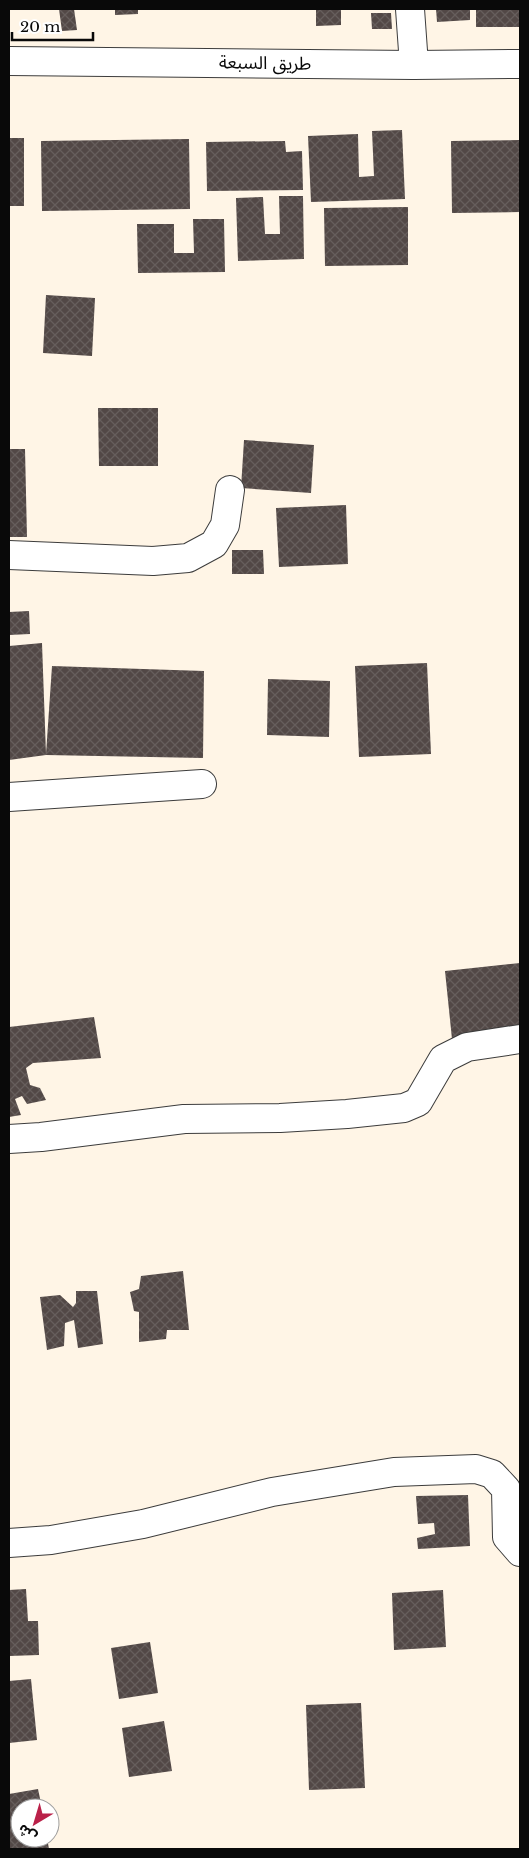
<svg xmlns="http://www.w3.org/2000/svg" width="529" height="1858" font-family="'Libre Baskerville','Noto Sans Arabic',serif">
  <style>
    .building { fill: url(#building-cross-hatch) }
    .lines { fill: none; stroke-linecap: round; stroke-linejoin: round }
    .minor-casing { stroke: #3c3c3c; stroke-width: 30 }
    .minor { stroke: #fff; stroke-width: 28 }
    .labels { text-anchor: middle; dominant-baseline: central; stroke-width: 5; stroke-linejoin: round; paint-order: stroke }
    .street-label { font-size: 18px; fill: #090909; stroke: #fff }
  </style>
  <defs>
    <pattern id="building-cross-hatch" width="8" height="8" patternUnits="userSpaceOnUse" patternTransform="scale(1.25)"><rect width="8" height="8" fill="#524846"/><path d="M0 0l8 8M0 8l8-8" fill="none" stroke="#665e5c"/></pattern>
  </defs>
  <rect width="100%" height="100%" fill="#fff5e6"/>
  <!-- building -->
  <path class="building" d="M 59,9 L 74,9 L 77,30 L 62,31 Z
    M 115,9 L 138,9 L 138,14 L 115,15 Z
    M 316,9 L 341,9 L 341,25 L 316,26 Z
    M 436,9 L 470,9 L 470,20 L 437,22 Z
    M 476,9 L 520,9 L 520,27 L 476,27 Z
    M 371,13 L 391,13 L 392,29 L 372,29 Z
    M 402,130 L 405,199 L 311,202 L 308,136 L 358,134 L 359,177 L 374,176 L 372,131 Z
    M 9,138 L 24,138 L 24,206 L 9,206 Z
    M 189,139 L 190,209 L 42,211 L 41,141 Z
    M 520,140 L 520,212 L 452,213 L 451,141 Z
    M 285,141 L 286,152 L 302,151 L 303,190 L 207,191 L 206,142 Z
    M 279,196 L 303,196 L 304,259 L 238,261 L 236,198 L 263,197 L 265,234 L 280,234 Z
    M 408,207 L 408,265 L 325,266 L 324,208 Z
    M 193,219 L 224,219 L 225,272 L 138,273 L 137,224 L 174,224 L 174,253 L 194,253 Z
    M 46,295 L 95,298 L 92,356 L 43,353 Z
    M 98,408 L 158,408 L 158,466 L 99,466 Z
    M 244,440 L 314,445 L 311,493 L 241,488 Z
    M 9,449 L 25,449 L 27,537 L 9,537 Z
    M 346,505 L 348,564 L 279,567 L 276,508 Z
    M 232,550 L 263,550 L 264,574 L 232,574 Z
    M 29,611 L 30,634 L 9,635 L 9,612 Z
    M 42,643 L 46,754 L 52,666 L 204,671 L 203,758 L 46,755 L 9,760 L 9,646 Z
    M 427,663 L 431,754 L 359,757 L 355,666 Z
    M 268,679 L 330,681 L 329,737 L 267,735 Z
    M 520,963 L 520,1032 L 452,1039 L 445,971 Z
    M 94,1017 L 101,1058 L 33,1063 L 26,1068 L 30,1085 L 40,1088 L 46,1100 L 27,1104 L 22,1096 L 15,1099 L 21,1115 L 9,1117 L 9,1027 Z
    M 183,1271 L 189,1330 L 167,1330 L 166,1339 L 139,1342 L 139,1312 L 134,1311 L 130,1292 L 139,1289 L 141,1276 Z
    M 76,1291 L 97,1291 L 103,1344 L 78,1348 L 74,1320 L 65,1323 L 64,1346 L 47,1350 L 40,1297 L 60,1295 L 73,1307 L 76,1303 Z
    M 468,1495 L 470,1546 L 418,1549 L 417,1538 L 435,1534 L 434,1523 L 418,1524 L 416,1496 Z
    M 26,1589 L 28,1621 L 38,1621 L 39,1655 L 9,1656 L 9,1590 Z
    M 443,1590 L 446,1647 L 394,1650 L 392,1593 Z
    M 150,1642 L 158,1693 L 119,1699 L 111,1648 Z
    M 31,1679 L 37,1740 L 9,1743 L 9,1681 Z
    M 361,1703 L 365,1788 L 309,1790 L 306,1705 Z
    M 164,1721 L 172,1771 L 129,1777 L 122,1728 Z
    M 38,1789 L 42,1808 L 20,1808 L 20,1838 L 47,1838 L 49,1849 L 9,1849 L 9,1794 Z"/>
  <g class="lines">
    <defs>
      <path id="minor" d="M 410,9 L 414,65
        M 9,61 L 414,65 L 520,64
        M 9,555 L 153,561 L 188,558 L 214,544 L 225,525 L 230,490
        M 9,797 L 202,784
        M 9,1139 L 41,1137 L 184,1119 L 280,1118 L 347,1114 L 404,1108 L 418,1102 L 443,1059 L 467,1047 L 520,1039
        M 9,1543 L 51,1540 L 143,1524 L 272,1492 L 394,1472 L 476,1469 L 492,1474 L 506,1489 L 507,1537 L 520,1552"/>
    </defs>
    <!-- minor casing -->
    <use href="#minor" class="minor-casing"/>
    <!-- minor -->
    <use href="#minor" class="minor"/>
  </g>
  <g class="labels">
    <!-- street labels -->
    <g class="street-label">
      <text transform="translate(265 63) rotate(1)">طريق السبعة</text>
    </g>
  </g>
  <!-- border -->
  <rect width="529" height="1858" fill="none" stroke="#090909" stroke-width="20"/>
  <!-- north arrow -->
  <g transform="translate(35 1823) rotate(218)"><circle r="24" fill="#ffffff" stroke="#9d9d9d"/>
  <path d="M0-4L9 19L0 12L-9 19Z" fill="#ba2149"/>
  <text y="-8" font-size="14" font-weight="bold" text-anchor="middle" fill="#090909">ش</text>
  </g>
  <!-- scale -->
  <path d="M12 32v8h81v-8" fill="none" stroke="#090909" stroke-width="2.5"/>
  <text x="20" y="32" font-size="15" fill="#090909" stroke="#ffffff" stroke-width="4" paint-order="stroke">20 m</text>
</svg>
